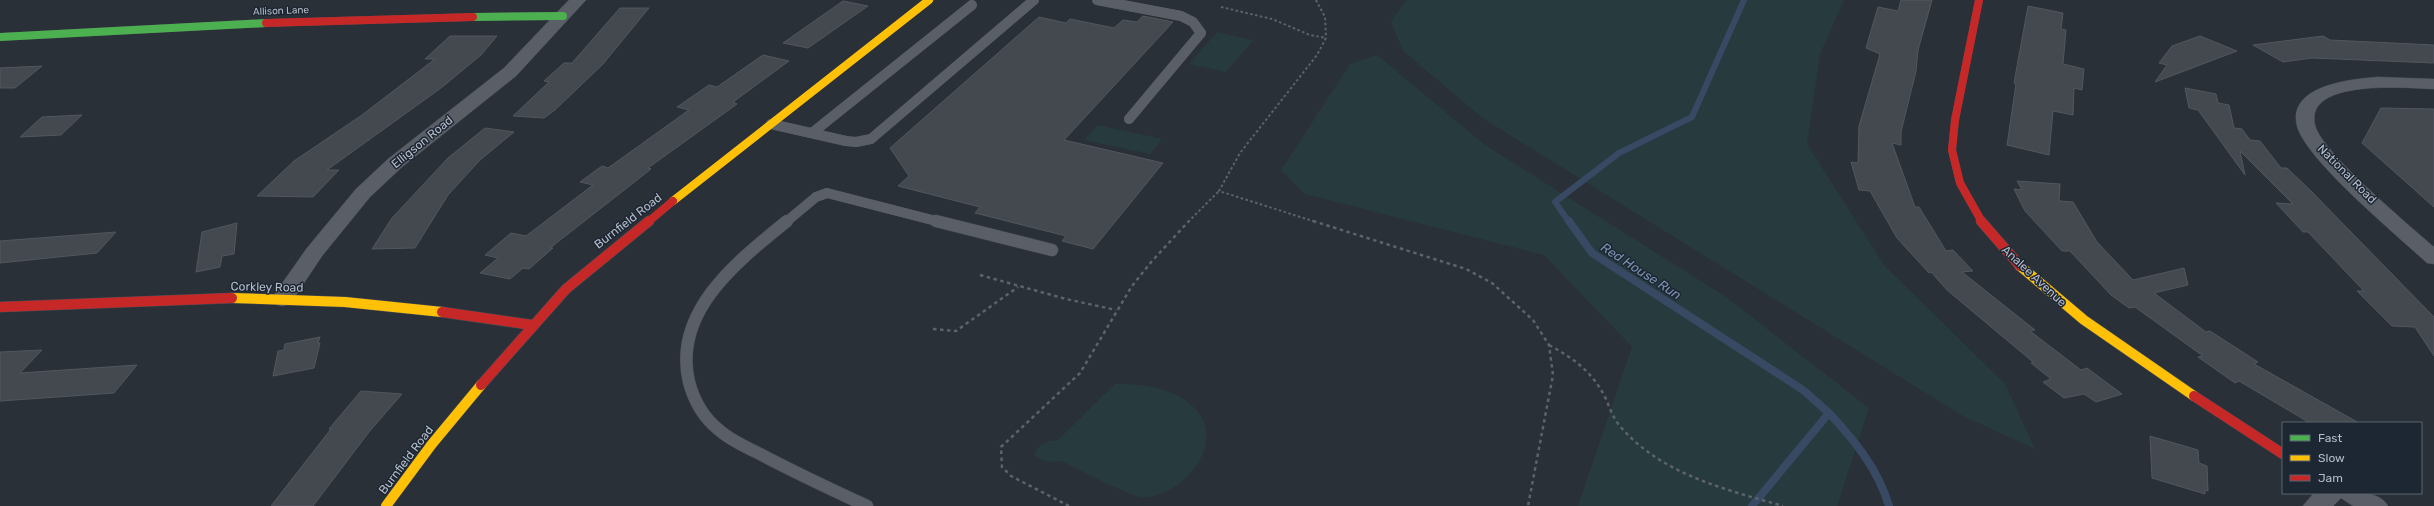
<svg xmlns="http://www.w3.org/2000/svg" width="2434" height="506" font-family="Rubik,sans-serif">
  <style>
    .green { fill: #273a3e }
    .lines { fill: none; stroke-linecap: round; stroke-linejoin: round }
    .stream-far1 { stroke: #384963; stroke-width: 6 }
    .stream { stroke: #384963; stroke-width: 8 }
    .building { fill: #444950; stroke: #52575f }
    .lane-far1-casing { stroke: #484c53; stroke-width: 10 }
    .lane-casing { stroke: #484c53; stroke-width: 13 }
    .street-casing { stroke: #484c53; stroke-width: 1 }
    .fast-casing { stroke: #484c53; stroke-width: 8 }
    .slow-far1-casing { stroke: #484c53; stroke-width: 8 }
    .slow-casing { stroke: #484c53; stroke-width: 11 }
    .jam-far1-casing { stroke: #484c53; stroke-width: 8 }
    .jam-casing { stroke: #484c53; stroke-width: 11 }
    .path-far1 { stroke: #5d636a; stroke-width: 2; stroke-dasharray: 2.5 2.5; stroke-linecap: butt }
    .path { stroke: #5d636a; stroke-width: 2.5; stroke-dasharray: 3.5 3.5; stroke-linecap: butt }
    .lane-far1 { stroke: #5a5e66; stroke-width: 10 }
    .lane { stroke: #5a5e66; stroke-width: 12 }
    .street { fill: #5a5e66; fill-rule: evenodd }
    .fast { stroke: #4caf50; stroke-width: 8 }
    .slow-far1 { stroke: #ffc107; stroke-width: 8 }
    .slow { stroke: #ffc107; stroke-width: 10 }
    .jam-far1 { stroke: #c62828; stroke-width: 8 }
    .jam { stroke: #c62828; stroke-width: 10 }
    .labels { text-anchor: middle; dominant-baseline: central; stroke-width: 3; stroke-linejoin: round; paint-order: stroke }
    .far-street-label { font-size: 10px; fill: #b4bcc9; stroke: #1d2633 }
    .street-label { font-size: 12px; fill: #b4bcc9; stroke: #1d2633 }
    .water-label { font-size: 13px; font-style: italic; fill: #7c92b1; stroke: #1d2633 }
  </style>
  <rect width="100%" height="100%" fill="#2a3038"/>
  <!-- green -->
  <path class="green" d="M 1406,0 L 1844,0 L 1820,54 L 1807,144 L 1884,265 L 2005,384 L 2035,449 L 1963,416 L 1484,119 L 1403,51 L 1391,22 Z
    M 1217,32 L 1253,40 L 1226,72 L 1189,64 Z
    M 1377,55 L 1485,145 L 1726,297 L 1869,408 L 1837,506 L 1578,506 L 1632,347 L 1544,255 L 1305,194 L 1281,170 L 1350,64 Z
    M 1098,125 L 1162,139 L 1150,154 L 1084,140 Z
    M 1115,384 C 1140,384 1164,386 1185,400 C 1224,426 1204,470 1171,489 C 1162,493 1153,498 1142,497 C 1128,496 1077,468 1061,461 C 1050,462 1044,463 1035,455 C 1038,443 1048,441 1058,440 Z"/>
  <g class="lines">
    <!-- stream-far1 -->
    <path class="stream-far1" d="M 1569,222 L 1555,202 L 1619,153 L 1692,117 L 1744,0"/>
    <!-- stream -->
    <path class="stream" d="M 1569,221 L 1592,253 L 1803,390 L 1829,413 L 1752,506
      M 1829,413 C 1855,441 1878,469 1889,506"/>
  </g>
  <!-- building -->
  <path class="building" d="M 1901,0 L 1932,0 L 1918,50 L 1916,71 L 1901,132 L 1901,145 L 1892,143 L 1915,207 L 1919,207 L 1946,251 L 1953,250 L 1973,271 L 1962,272 L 2035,330 L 2030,331 L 2081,370 L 2087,368 L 2122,394 L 2096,402 L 2084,394 L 2064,398 L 2043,382 L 2051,379 L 2031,363 L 2033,362 L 1947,290 L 1931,272 L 1929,273 L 1897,238 L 1870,191 L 1859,190 L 1851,162 L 1858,163 L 1859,126 L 1880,54 L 1866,48 L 1878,7 L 1898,11 Z
    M 843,1 L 868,6 L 808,48 L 783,43 Z
    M 2028,6 L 2063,13 L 2061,29 L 2066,30 L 2063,64 L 2084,69 L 2082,90 L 2074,88 L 2073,115 L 2053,111 L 2049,155 L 2007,145 L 2016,84 L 2014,83 Z
    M 620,8 L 649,8 L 603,64 L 555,110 L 544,118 L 513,116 L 549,82 L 544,81 L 564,63 L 572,63 Z
    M 1143,16 L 1173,22 L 1064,140 L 1163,163 L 1093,249 L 1062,241 L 1066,236 L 975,213 L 980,207 L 898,186 L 909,176 L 890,148 L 1039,17 L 1066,23 L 1070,19 L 1114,28 L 1123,20 L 1137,22 Z
    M 450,36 L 497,36 L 481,55 L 441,88 L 327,170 L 339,170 L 313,197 L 257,196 L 294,161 L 362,115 L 435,59 L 425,59 Z
    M 2200,36 L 2237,51 L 2155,82 L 2167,65 L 2159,63 L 2172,46 Z
    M 2323,36 L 2330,40 L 2434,45 L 2434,63 L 2312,58 L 2283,62 L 2253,45 Z
    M 763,55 L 789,61 L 733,102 L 737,104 L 648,168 L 651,169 L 550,248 L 553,248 L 529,269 L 523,268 L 510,279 L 480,273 L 498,258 L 485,255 L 511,233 L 526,236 L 593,185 L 580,182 L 602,166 L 608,168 L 689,110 L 677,107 L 709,85 L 717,87 Z
    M 42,66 L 15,88 L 0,88 L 0,68 Z
    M 2185,88 L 2216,94 L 2218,103 L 2229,105 L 2234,128 L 2242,129 L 2250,140 L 2260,141 L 2281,168 L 2287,168 L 2310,190 L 2434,317 L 2434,356 L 2415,327 L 2392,326 L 2357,291 L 2364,291 L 2308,232 L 2303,232 L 2276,203 L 2293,204 L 2240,151 L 2245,175 L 2198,110 L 2189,108 Z
    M 2381,108 L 2434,109 L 2434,207 L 2362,143 Z
    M 82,115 L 61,135 L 20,137 L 42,117 Z
    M 485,128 L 514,132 L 480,160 L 448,195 L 415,248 L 372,249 L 392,218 L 448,158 Z
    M 2017,181 L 2060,184 L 2059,201 L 2073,202 L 2097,242 L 2133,280 L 2184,268 L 2188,285 L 2154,293 L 2206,332 L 2210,331 L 2258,362 L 2254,364 L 2359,423 L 2310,423 L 2239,381 L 2235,383 L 2198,357 L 2203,356 L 2135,307 L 2129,308 L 2111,295 L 2070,251 L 2062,251 L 2025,211 L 2014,189 L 2022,190 Z
    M 237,223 L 234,254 L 222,256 L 220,267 L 196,272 L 202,232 Z
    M 116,232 L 97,253 L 0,263 L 0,241 Z
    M 320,337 L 318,343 L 320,343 L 314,368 L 273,376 L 278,351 L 284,350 L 285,344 Z
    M 42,350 L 20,373 L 137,365 L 114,393 L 0,401 L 0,352 Z
    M 361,391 L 402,394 L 369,432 L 313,506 L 271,506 L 331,429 L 329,429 Z
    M 2150,436 L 2198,450 L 2199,463 L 2207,466 L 2208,491 L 2205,490 L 2205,494 L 2152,478 Z"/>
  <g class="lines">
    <defs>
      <path id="lane-far1" d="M 1097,0 L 1181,16 L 1193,22 L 1201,33 L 1129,119
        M 771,124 L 846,141 L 856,142 L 871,139 L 1034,0
        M 812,133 L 972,5
        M 786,222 L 816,197 L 827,193 L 940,222"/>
      <path id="lane" d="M 787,221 C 739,260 672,311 689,382 C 694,401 704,418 719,430 C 730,440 744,446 758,453 C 794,472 830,489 867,506
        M 936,221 L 1052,250"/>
      <path id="street" d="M 569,0 L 586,0 L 516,76 L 402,167 L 370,197 L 322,256 L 290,304 L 282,306 L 274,304 L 271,299 L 307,248 L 356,189 L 388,159 L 504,68 Z
        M 2378,77 L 2434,79 L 2434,89 C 2408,88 2304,78 2315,125 C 2321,152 2410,226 2434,247 L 2434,264 L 2427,263 C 2398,236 2306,160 2297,126 C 2287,85 2352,79 2378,77 Z
        M 2314,493 C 2335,493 2377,486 2388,506 L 2353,506 L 2341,498 L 2333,506 L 2303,506 Z"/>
      <path id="fast" d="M 473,17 L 563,16
        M 0,37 L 266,23"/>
      <path id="slow-far1" d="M 673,201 L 929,0"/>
      <path id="slow" d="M 2020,266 L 2084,320 L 2194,396
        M 232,298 L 345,302 L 442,312
        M 386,506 L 432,444 L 481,385"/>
      <path id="jam-far1" d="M 1979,0 L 1955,120 L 1952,150 L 1960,183 L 1982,222
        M 266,23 L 473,17
        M 648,222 L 673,201"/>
      <path id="jam" d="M 1981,221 L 2020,266
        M 0,307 L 232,298
        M 442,312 L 532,325
        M 481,385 L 566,289 L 649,221
        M 2194,396 L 2283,454"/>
    </defs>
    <!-- lane-far1 casing -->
    <use href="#lane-far1" class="lane-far1-casing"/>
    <!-- lane casing -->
    <use href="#lane" class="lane-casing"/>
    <!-- street casing -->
    <use href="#street" class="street-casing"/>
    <!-- fast casing -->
    <use href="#fast" class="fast-casing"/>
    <!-- slow-far1 casing -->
    <use href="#slow-far1" class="slow-far1-casing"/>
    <!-- slow casing -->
    <use href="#slow" class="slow-casing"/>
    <!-- jam-far1 casing -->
    <use href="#jam-far1" class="jam-far1-casing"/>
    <!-- jam casing -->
    <use href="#jam" class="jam-casing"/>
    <!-- path-far1 -->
    <path class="path-far1" d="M 1316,0 L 1325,17 L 1326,38
      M 1221,7 L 1272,19 L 1310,35 L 1326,38 L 1317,55 L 1240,153 L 1219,191 L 1316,222
      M 1188,222 L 1219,191"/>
    <!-- path -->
    <path class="path" d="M 1313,221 L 1466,269 L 1492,283 L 1533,320 L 1549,345 L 1553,375 L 1528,506
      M 980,275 L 1066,299 L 1116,310
      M 933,329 L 956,331 L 1018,287
      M 1549,345 C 1573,358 1591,371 1604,395 C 1609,405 1612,416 1619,425 C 1660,474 1724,489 1783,506
      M 1069,506 L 1011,476 L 1002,467 L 1001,447 L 1080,373 L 1132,286 L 1152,261 L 1189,221"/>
    <!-- lane-far1 -->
    <use href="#lane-far1" class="lane-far1"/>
    <!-- lane -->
    <use href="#lane" class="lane"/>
    <!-- street -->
    <use href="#street" class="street"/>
    <!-- fast -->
    <use href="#fast" class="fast"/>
    <!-- slow-far1 -->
    <use href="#slow-far1" class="slow-far1"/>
    <!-- slow -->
    <use href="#slow" class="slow"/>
    <!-- jam-far1 -->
    <use href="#jam-far1" class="jam-far1"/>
    <!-- jam -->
    <use href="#jam" class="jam"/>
  </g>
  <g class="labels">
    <!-- far-street labels -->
    <g class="far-street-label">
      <text transform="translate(281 11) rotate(-2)">Allison Lane</text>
    </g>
    <!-- street labels -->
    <g class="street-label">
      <text transform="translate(422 142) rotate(-39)">Elligson Road</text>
      <text transform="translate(2347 174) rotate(45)">National Road</text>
      <text transform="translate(628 221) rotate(-38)">Burnfield Road</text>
      <text transform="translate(2034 276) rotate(43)">Analee Avenue</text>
      <text transform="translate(267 287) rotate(1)">Corkley Road</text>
      <text transform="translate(406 460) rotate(-53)">Burnfield Road</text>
    </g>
    <!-- water labels -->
    <g class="water-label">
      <text transform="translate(1641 271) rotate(33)">Red House Run</text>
    </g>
  </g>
  <!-- legend -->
  <rect x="2282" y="422" width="140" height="72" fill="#1d2633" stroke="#59626f"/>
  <rect x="2290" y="435" width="20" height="6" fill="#4caf50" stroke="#59626f"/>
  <text x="2318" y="442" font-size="12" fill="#b4bcc9">Fast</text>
  <rect x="2290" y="455" width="20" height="6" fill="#ffc107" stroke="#59626f"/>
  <text x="2318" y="462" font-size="12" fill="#b4bcc9">Slow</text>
  <rect x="2290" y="475" width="20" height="6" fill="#c62828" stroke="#59626f"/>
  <text x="2318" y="482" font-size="12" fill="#b4bcc9">Jam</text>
</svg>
